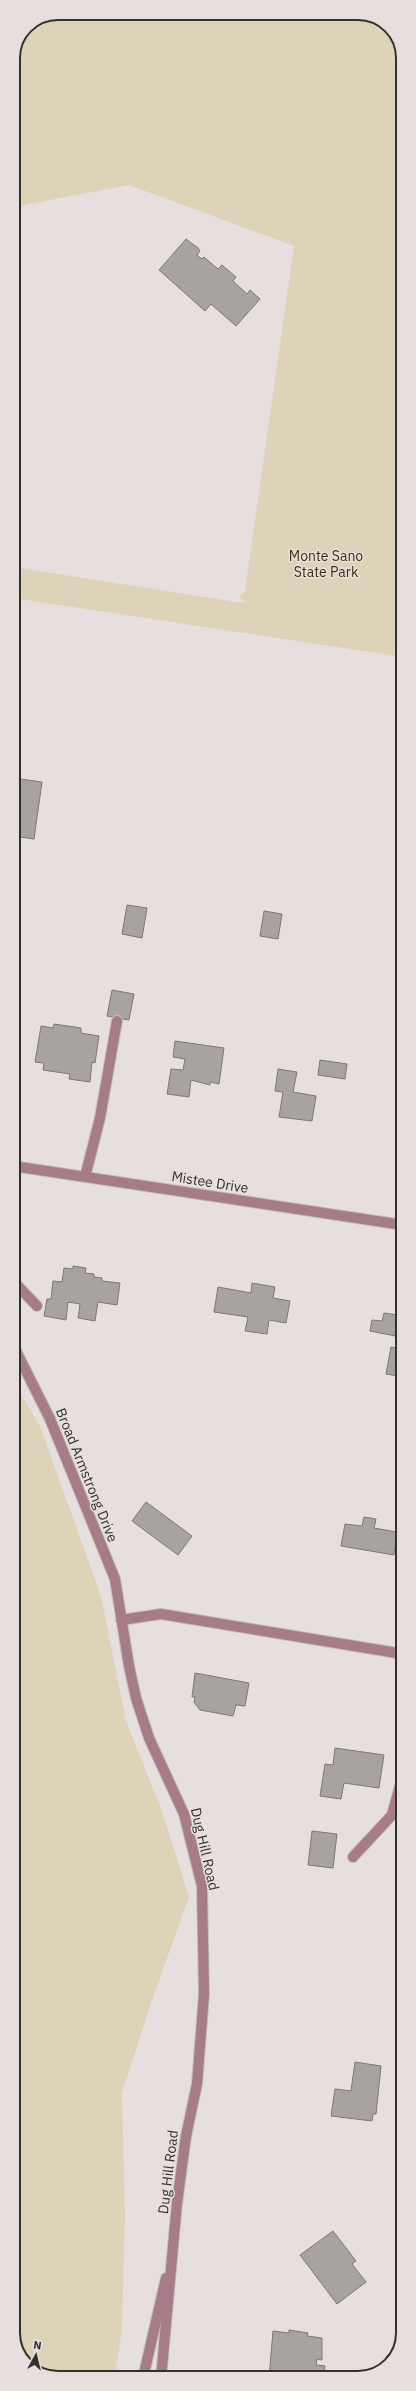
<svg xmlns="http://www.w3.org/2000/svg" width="416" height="2391" font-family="'IBM Plex Sans',sans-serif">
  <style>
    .green { fill: #ddd3b9 }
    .building { fill: #a8a39f; stroke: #7d7874 }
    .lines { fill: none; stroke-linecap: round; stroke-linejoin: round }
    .minor-casing { stroke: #c3bcbb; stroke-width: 12 }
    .minor { stroke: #a67c88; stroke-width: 10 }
    .labels { text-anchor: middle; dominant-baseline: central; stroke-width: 3; stroke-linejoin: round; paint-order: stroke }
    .park-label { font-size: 14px; fill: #3c300c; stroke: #e7dfde }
    .street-label { font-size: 14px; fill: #333030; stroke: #e7dfde }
    .rim { fill: none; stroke: #333030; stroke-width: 2 }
  </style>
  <rect width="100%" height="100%" fill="#e7dfde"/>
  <!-- green -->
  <path class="green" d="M 58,13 L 364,13 L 390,26 L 403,52 L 403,657 L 13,598 L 13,567 L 243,603 L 244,600 L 239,598 L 245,591 L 294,246 L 129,185 L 13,207 L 13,57 L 26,26 Z
    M 13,1381 L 40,1426 L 101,1596 L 126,1721 L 162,1811 L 189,1897 L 150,2006 L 122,2093 L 125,2216 L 122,2328 L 115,2378 L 52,2378 L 26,2365 L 13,2339 Z"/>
  <!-- building -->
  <path class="building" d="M 186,239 L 198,248 L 200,251 L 197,255 L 202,259 L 204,257 L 218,269 L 222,265 L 236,277 L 233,281 L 247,294 L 250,290 L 260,299 L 236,326 L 211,304 L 205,311 L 159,270 Z
    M 13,778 L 42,782 L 34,839 L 13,836 Z
    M 127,905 L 147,908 L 142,938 L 122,934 Z
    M 264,911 L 282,914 L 278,939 L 260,936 Z
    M 112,990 L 134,994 L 129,1020 L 107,1016 Z
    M 54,1024 L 81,1028 L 81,1033 L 99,1036 L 95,1063 L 92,1062 L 90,1082 L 69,1079 L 70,1074 L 43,1070 L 44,1063 L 35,1062 L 41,1026 L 53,1028 Z
    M 175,1041 L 224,1048 L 219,1084 L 210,1082 L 210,1085 L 191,1080 L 189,1097 L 167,1094 L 171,1069 L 183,1070 L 185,1059 L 173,1057 Z
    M 320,1060 L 347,1064 L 345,1079 L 318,1075 Z
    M 278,1069 L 297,1072 L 293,1092 L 316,1096 L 312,1121 L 279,1117 L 283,1092 L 275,1091 Z
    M 73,1266 L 86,1268 L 85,1273 L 94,1274 L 94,1277 L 102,1278 L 102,1281 L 120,1283 L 117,1305 L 98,1302 L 95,1321 L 78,1318 L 80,1304 L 68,1302 L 66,1320 L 44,1316 L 47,1299 L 51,1299 L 53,1281 L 62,1282 L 64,1268 L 73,1269 Z
    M 252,1283 L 275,1287 L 273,1298 L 290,1301 L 286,1323 L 269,1320 L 267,1334 L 245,1331 L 248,1317 L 214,1312 L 218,1287 L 251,1293 Z
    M 384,1313 L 398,1315 L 395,1336 L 370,1331 L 372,1320 L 382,1321 Z
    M 391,1347 L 403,1349 L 403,1377 L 386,1374 Z
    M 146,1502 L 192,1536 L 178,1555 L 132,1521 Z
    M 364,1517 L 376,1519 L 374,1528 L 397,1532 L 394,1555 L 341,1546 L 345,1524 L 362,1526 Z
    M 195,1673 L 249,1683 L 245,1706 L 236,1705 L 233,1716 L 200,1710 L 194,1702 L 195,1697 L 192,1697 Z
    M 335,1748 L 384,1755 L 379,1788 L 344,1783 L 341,1799 L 320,1796 L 325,1764 L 333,1765 Z
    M 312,1831 L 337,1834 L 333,1868 L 308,1865 Z
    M 355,2062 L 381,2066 L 376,2114 L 373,2114 L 372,2121 L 331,2116 L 335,2089 L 351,2091 Z
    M 333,2231 L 356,2261 L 352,2264 L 366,2282 L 337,2304 L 300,2255 Z
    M 289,2330 L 308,2333 L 307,2336 L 322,2338 L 322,2360 L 317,2359 L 316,2365 L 325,2366 L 324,2378 L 269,2378 L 273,2331 L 289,2333 Z"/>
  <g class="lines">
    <defs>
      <path id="minor" d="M 13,1166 L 403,1225
        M 85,1177 L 100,1118 L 117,1021
        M 13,1281 L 37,1306
        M 13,1345 L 50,1419 L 115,1579 L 129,1666 L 136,1698 L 149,1738 L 184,1814 L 202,1886 L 204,1994 L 197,2084 L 186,2136 L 177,2203 L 161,2378
        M 121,1620 L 161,1614 L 403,1654
        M 353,1857 L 392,1815 L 403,1775
        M 390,2364 L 391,2359
        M 143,2378 L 166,2278"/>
    </defs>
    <!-- minor casing -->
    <use href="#minor" class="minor-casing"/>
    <!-- minor -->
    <use href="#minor" class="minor"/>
  </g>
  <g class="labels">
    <!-- park labels -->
    <g class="park-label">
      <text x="326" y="556">Monte Sano<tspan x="326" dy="16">State Park</tspan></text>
    </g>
    <!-- street labels -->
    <g class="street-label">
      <text transform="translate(210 1182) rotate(9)">Mistee Drive</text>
      <text transform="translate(87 1475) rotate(68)">Broad Armstrong Drive</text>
      <text transform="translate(205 1849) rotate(77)">Dug Hill Road</text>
      <text transform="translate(168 2172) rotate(-83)">Dug Hill Road</text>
    </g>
  </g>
  <!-- crop -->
  <path d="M0 0H416V2391H0ZM58 20H358A38 38 0 0 1 396 58V2333A38 38 0 0 1 358 2371H58A38 38 0 0 1 20 2333V58A38 38 0 0 1 58 20Z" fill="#e7dfde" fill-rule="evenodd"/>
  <path class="rim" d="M58 20H358A38 38 0 0 1 396 58V2333A38 38 0 0 1 358 2371H58A38 38 0 0 1 20 2333V58A38 38 0 0 1 58 20Z"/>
  <!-- north arrow -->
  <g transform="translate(36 2355) rotate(8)" stroke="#e7dfde" stroke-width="3" paint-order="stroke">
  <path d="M0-3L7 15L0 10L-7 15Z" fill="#333030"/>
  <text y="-6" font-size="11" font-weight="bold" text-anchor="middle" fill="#333030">N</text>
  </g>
</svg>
